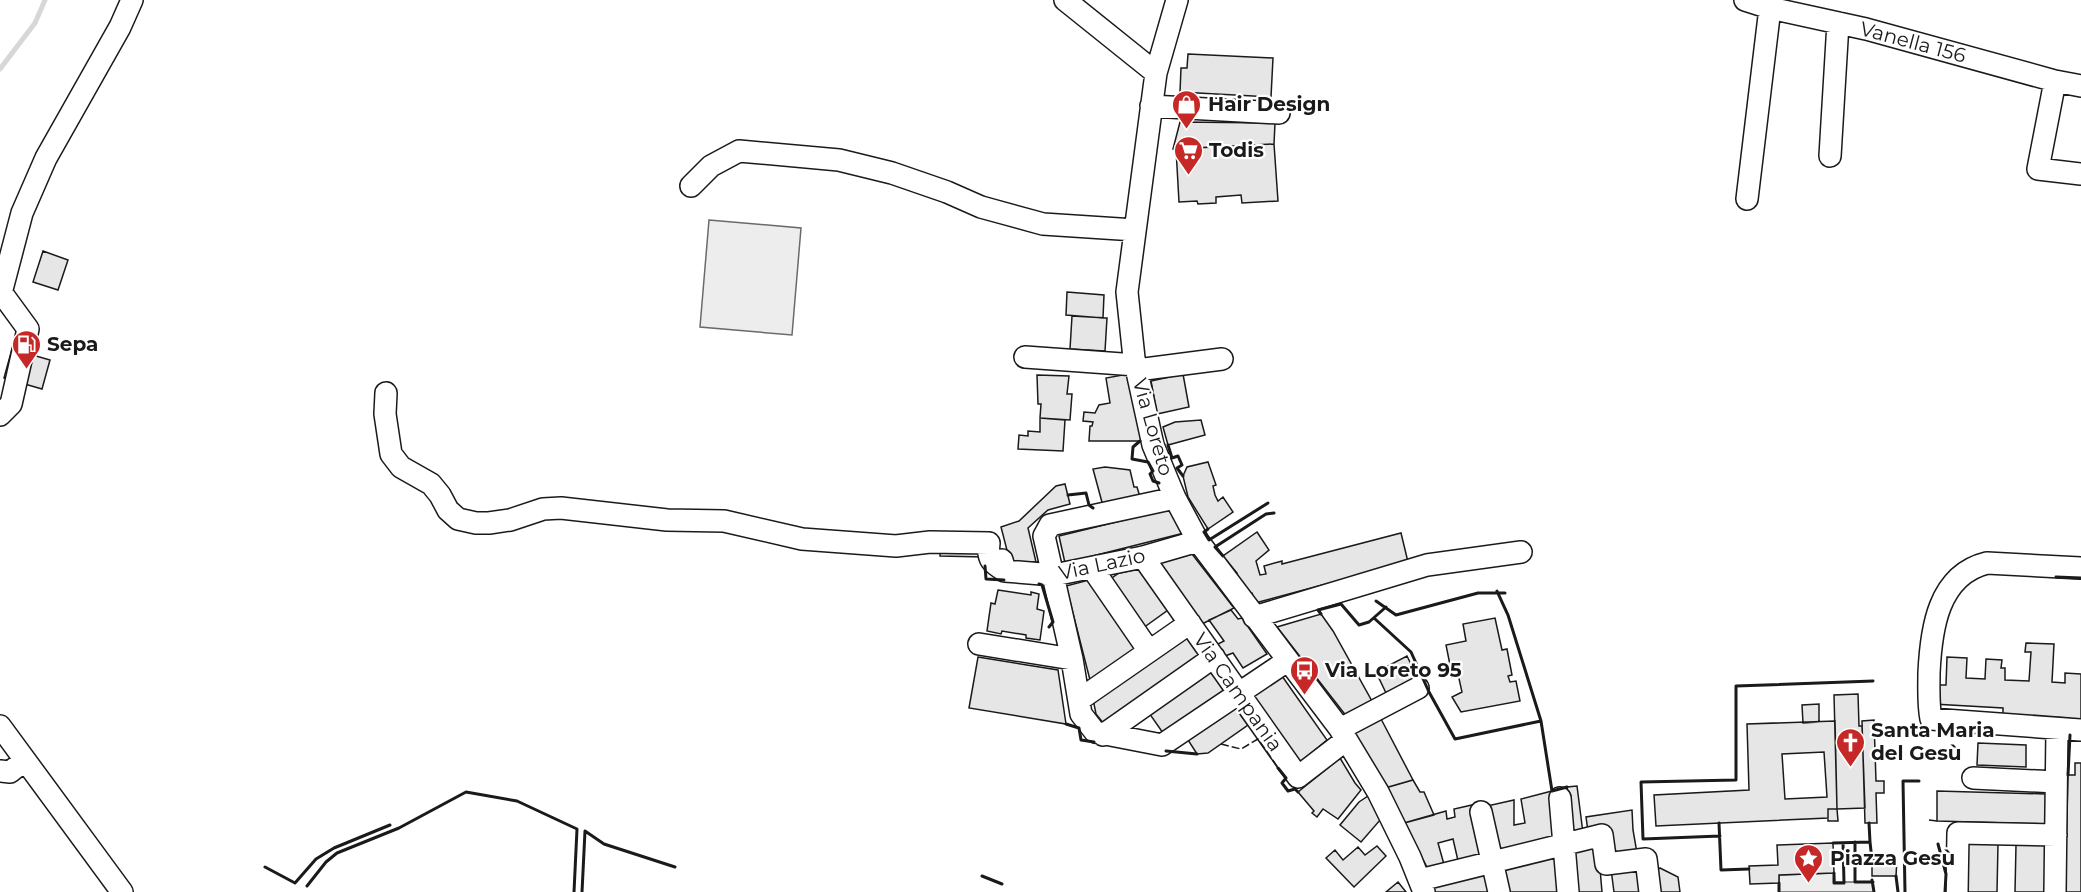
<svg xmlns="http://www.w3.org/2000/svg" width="2081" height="892" font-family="Montserrat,sans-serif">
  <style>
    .built { fill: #ededed; stroke: #6a6a6a; stroke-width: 1.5 }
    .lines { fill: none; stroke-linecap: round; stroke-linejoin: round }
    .stream { stroke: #d7d7d7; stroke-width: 5 }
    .building { fill: #e6e6e6; stroke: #1a1a1a; stroke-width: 1.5; fill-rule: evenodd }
    .minor-casing { stroke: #1a1a1a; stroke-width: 24 }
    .minor { stroke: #fff; stroke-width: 21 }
    .fence { stroke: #1a1a1a; stroke-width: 1.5; stroke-dasharray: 8 3; stroke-linecap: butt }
    .wall { stroke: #1a1a1a; stroke-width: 3 }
    .labels { text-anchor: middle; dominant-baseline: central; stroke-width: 4.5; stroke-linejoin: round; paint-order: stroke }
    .street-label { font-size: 20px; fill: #1a1a1a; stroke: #fff }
    .poi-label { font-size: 20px; font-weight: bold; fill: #1a1a1a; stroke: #fff; text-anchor: start }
  </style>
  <rect width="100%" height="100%" fill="#fff"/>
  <!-- built -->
  <path class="built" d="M 709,220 L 801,228 L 792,335 L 700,327 Z
    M 1834,873 L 1835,882 L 1873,882 L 1874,892 L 1779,892 L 1779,875 Z"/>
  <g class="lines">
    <!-- stream -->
    <path class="stream" d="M 0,69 L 35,23 L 45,0"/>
  </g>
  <!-- building -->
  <path class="building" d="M 1188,54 L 1273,58 L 1271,97 L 1180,92 L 1181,68 L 1187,68 Z
    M 1180,122 L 1275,123 L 1274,144 L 1173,149 Z
    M 1274,144 L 1278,201 L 1242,203 L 1241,195 L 1216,197 L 1216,203 L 1198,204 L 1197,201 L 1179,202 L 1176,149 Z
    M 43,251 L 68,260 L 58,290 L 33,282 Z
    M 1067,292 L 1104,295 L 1103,318 L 1066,315 Z
    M 1072,316 L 1107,318 L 1105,351 L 1070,349 Z
    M 12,349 L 50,360 L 42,389 L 4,378 Z
    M 1128,374 L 1144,441 L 1089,441 L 1090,426 L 1092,426 L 1093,422 L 1083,421 L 1084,412 L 1095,413 L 1099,405 L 1110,403 L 1106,378 Z
    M 1183,374 L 1189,407 L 1157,414 L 1151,381 Z
    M 1037,375 L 1069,376 L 1067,394 L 1072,394 L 1070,420 L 1040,418 L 1041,404 L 1038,404 Z
    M 1040,418 L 1065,420 L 1063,451 L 1018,449 L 1019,435 L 1028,436 L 1028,431 L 1040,432 Z
    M 1201,420 L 1205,435 L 1168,445 L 1163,427 L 1175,422 Z
    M 1208,462 L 1216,485 L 1213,486 L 1215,495 L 1218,501 L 1223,497 L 1233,512 L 1208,529 L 1188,497 L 1183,476 L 1187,467 Z
    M 1105,467 L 1130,470 L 1134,487 L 1137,487 L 1140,497 L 1103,506 L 1093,469 Z
    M 1065,484 L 1070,504 L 1048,510 L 1028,528 L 1036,562 L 1010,562 L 1001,527 L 1019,521 L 1056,486 Z
    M 1169,509 L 1184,533 L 1065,563 L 1059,536 Z
    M 1257,532 L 1269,550 L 1256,561 L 1260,575 L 1266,574 L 1264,566 L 1282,561 L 1282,564 L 1401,533 L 1408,562 L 1255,603 L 1252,593 L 1247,594 L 1240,587 L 1237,573 L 1223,556 Z
    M 941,544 L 985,546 L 984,557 L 940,556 Z
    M 1192,554 L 1234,608 L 1202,624 L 1160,563 Z
    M 1139,569 L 1168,610 L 1143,628 L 1109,580 L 1119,573 Z
    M 1089,580 L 1136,648 L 1090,680 L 1066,586 Z
    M 998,590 L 1031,595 L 1031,592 L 1039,594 L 1037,609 L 1044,611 L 1040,640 L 1026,638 L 1026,635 L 1002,631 L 1001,634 L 987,631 L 991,603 L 995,604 Z
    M 1231,610 L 1238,619 L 1242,618 L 1267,654 L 1243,668 L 1233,653 L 1225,656 L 1216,645 L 1224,641 L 1209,620 Z
    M 1321,614 L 1333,631 L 1373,703 L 1347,717 L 1277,627 Z
    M 1495,618 L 1502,650 L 1507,649 L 1512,675 L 1508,676 L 1510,682 L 1516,681 L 1520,701 L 1461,712 L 1452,697 L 1462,692 L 1458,674 L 1452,675 L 1446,645 L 1466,641 L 1463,624 Z
    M 1186,635 L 1200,656 L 1104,724 L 1096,714 L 1093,699 Z
    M 2026,643 L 2054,644 L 2052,682 L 2065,683 L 2065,673 L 2081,674 L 2081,720 L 2069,720 L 2069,718 L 2028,716 L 2003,717 L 2003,708 L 1933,704 L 1934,685 L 1946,685 L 1947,657 L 1967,658 L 1966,678 L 1985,679 L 1986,659 L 2002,660 L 2001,668 L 2005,668 L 2005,680 L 2029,681 L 2031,652 L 2025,652 Z
    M 1407,656 L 1418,679 L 1387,695 L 1376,672 Z
    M 978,657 L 1058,670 L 1066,724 L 969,708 Z
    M 1210,670 L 1226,693 L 1163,733 L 1149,713 Z
    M 1282,676 L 1327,740 L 1299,763 L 1252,696 Z
    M 1858,694 L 1859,726 L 1862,726 L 1865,808 L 1837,809 L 1834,695 Z
    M 1819,704 L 1819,722 L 1803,723 L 1802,705 Z
    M 1235,707 L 1248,725 L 1208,753 L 1197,754 L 1188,740 Z
    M 1380,717 L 1413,780 L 1385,788 L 1354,733 Z
    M 1874,720 L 1876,781 L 1884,781 L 1884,793 L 1876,793 L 1877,823 L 1865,823 L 1862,721 Z
    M 1835,721 L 1837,809 L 1828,809 L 1828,818 L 1656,826 L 1654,795 L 1749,790 L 1747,724 ZM 1824,752 L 1827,797 L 1785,799 L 1782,754 Z
    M 1978,743 L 2026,745 L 2026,767 L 1977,765 Z
    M 1340,758 L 1355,783 L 1361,790 L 1338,819 L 1323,809 L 1317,817 L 1312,813 L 1314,811 L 1298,792 Z
    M 2075,763 L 2081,763 L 2081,892 L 2065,892 L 2068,775 L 2075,775 Z
    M 1413,780 L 1420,792 L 1424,792 L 1434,815 L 1404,823 L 1385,788 Z
    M 1577,786 L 1583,833 L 1571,836 L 1567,787 Z
    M 1552,791 L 1556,814 L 1556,840 L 1498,853 L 1487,806 L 1514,800 L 1514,825 L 1525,823 L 1521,799 Z
    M 1937,791 L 2046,794 L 2046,824 L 1937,821 Z
    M 1368,796 L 1381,819 L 1361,842 L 1340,825 L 1359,802 Z
    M 1472,805 L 1485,858 L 1459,865 L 1453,839 L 1438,843 L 1445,868 L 1429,871 L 1404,823 L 1446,811 L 1447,819 L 1455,817 L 1454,809 Z
    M 1828,809 L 1837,809 L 1838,821 L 1828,821 Z
    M 1632,810 L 1633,830 L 1637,853 L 1612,857 L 1608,827 L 1588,831 L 1586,817 Z
    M 1833,843 L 1834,873 L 1779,875 L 1779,883 L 1750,884 L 1749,866 L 1778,865 L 1777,845 Z
    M 1968,844 L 1998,844 L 1997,892 L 1968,892 Z
    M 1598,845 L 1602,892 L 1574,892 L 1571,850 Z
    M 2016,845 L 2046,845 L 2045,892 L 2015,892 Z
    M 1377,846 L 1386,856 L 1354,887 L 1326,858 L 1335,850 L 1343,860 L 1358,847 L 1365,855 Z
    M 1558,853 L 1561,892 L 1508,892 L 1501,867 Z
    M 1897,859 L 1896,876 L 1872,876 L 1872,860 Z
    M 1639,867 L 1642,892 L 1614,892 L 1611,869 Z
    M 1660,868 L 1678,877 L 1680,892 L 1657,892 L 1655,872 Z
    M 1488,869 L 1493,892 L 1434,892 L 1433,886 Z
    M 1398,882 L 1406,892 L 1386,892 Z"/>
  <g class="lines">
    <defs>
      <path id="minor" d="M 1065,0 L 1156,73
        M 1177,0 L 1156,73 L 1127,292 L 1134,358 L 1153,445 L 1175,498 L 1198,541 L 1340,729 L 1378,792 L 1410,857 L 1424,892
        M 1745,0 L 1770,8 L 1866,29 L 2055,81 L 2081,86
        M 2055,81 L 2038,169 L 2081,174
        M 1151,106 L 1279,113
        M 1830,156 L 1838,23
        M 691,186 L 711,166 L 739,151 L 839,160 L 892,173 L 947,192 L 981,207 L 1043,224 L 1135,230
        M 1747,199 L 1770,8
        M 0,297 L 22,213 L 46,158 L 120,27 L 132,0
        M 1025,357 L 1136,365
        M 1137,370 L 1222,359
        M 386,393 L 385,414 L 391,454 L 401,467 L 431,484 L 440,495 L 448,510 L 458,519 L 476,523 L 489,523 L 510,520 L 543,509 L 561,508 L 667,520 L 724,521 L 802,539 L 896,546 L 930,542 L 989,543 C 987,560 992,563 1005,571
        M 0,415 L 11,404 L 28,329 L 1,292
        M 1175,498 L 1050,525 L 1044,536 L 1072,659 L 1081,714 L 1095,732 L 1162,745 L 1287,661
        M 1143,557 L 1298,777 L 1346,740
        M 1002,560 L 1005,571 L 1054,575 L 1143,557 L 1198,541
        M 1092,568 L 1149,651
        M 2081,568 L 1987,563 C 1938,575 1931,629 1929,673 C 1929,688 1928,704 1931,719 L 2081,730
        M 1254,617 L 1427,565 L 1521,552
        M 979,644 L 1072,659
        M 1079,700 L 1190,623
        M 0,726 L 122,892
        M 1340,729 L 1418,688
        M 1103,735 L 1214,657
        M 0,771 L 10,772 L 24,761
        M 1973,778 L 2056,782
        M 1560,798 L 1568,892
        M 1481,812 L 1499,892
        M 1420,880 L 1602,835 L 1606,864 L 1646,859 L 1650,892
        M 1957,892 L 1958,833 L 2056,835
        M 2055,892 L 2057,729"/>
    </defs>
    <!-- minor casing -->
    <use href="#minor" class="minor-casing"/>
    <!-- minor -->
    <use href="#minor" class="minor"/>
    <!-- fence -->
    <path class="fence" d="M 1221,744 L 1241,749 L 1258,739 L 1279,769
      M 1929,820 L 1937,821"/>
    <!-- wall -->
    <path class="wall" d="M 1140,441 L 1133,447 L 1132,459 L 1148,462 L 1153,471 L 1150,474 L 1153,481 L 1159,483
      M 1168,445 L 1172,458 L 1178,456 L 1182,465 L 1177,468 L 1183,476
      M 1068,495 L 1086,493 L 1089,505 L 1093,508
      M 1208,529 L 1204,532 L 1209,540 L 1268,503
      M 1223,556 L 1215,547 L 1266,514 L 1274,513
      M 985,566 L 986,579 L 1004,580
      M 2056,577 L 2081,578
      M 1039,584 L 1042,585 L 1053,622 L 1049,627
      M 1497,591 L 1508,615 L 1541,721 L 1552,791 L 1567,787
      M 1376,601 L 1396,615 L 1478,593 L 1505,593
      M 1321,614 L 1318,610 L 1341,604 L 1359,625 L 1369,622 L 1386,607
      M 1374,618 L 1411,652 L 1429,692 L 1455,739 L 1541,721
      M 1066,724 L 1079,728 L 1081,740 L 1094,742
      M 1166,751 L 1197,754
      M 1278,768 L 1286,778 L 1282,783 L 1288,791 L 1295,789 L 1298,792
      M 2068,775 L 2070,735
      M 1719,823 L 1721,870 L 1749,869
      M 1720,836 L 1643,839 L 1641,782 L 1736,780 L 1736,686 L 1873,681
      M 1855,842 L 1855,882 L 1873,882
      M 1870,842 L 1872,860
      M 1833,843 L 1870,842 L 1869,823
      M 1938,844 L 1946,874 L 1945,892
      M 265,867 L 295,883 L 316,859 L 334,848 L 390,825
      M 1834,873 L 1834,883 L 1844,883 L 1843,843
      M 982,876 L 1002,884
      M 1896,876 L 1898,892
      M 1872,880 L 1874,892
      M 1779,883 L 1779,892
      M 307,886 L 326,862 L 337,853 L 399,828 L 466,792 L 517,801 L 577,829 L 574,892
      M 582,892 L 585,831 L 604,844 L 675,867
      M 1905,892 L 1903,781 L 1919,781"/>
  </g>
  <!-- icons -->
  <defs>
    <symbol id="shop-pin" viewBox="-11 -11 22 30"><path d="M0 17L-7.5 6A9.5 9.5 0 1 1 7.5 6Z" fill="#c62828" stroke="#fff"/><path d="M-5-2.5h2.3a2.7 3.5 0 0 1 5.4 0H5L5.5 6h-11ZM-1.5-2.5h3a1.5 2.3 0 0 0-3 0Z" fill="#fff"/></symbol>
    <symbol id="supermarket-pin" viewBox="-11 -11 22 30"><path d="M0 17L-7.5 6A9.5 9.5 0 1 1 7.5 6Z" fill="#c62828" stroke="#fff"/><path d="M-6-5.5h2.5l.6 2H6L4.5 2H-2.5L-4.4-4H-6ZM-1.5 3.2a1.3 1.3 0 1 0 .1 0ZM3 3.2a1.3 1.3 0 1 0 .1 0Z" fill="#fff"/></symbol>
    <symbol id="fuel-pin" viewBox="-11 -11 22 30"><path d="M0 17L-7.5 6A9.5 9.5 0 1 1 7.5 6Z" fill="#c62828" stroke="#fff"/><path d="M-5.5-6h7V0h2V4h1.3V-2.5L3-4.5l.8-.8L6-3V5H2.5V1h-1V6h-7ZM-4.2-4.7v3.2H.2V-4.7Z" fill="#fff"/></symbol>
    <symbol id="bus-pin" viewBox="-11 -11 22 30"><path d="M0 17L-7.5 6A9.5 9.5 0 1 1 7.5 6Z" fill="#c62828" stroke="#fff"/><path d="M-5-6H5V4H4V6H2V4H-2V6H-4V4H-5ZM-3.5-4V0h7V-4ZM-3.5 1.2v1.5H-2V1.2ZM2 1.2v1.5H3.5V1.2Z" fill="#fff"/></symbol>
    <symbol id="church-pin" viewBox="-11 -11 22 30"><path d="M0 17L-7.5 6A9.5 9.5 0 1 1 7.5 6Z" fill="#c62828" stroke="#fff"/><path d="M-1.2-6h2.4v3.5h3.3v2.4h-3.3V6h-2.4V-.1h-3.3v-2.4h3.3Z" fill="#fff"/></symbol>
    <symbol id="sight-pin" viewBox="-11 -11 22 30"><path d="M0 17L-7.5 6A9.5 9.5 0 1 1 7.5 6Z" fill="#c62828" stroke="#fff"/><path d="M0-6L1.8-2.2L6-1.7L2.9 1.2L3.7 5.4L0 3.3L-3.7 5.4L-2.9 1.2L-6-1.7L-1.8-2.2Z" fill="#fff"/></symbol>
  </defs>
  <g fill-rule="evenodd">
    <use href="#shop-pin" x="1170" y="88" width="33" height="45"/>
    <use href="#supermarket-pin" x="1172" y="134" width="33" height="45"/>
    <use href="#fuel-pin" x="10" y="328" width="33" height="45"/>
    <use href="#bus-pin" x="1288" y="654" width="33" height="45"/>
    <use href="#church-pin" x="1834" y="726" width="33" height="45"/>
    <use href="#sight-pin" x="1792" y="842" width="33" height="45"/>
  </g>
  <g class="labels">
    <!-- street labels -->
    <g class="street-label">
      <text transform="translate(1913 42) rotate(15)">Vanella 156</text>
      <text transform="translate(1153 427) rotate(74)">Via Loreto</text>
      <text transform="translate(1102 564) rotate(-12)">Via Lazio</text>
      <text transform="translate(1238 692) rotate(55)">Via Campania</text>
    </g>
    <!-- poi labels -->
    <g class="poi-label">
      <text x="1208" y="104">Hair Design</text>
      <text x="1209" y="150">Todis</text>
      <text x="47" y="344">Sepa</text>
      <text x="1325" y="670">Via Loreto 95</text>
      <text x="1871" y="730">Santa Maria<tspan x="1871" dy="23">del Gesù</tspan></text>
      <text x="1830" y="858">Piazza Gesù</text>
    </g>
  </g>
</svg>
